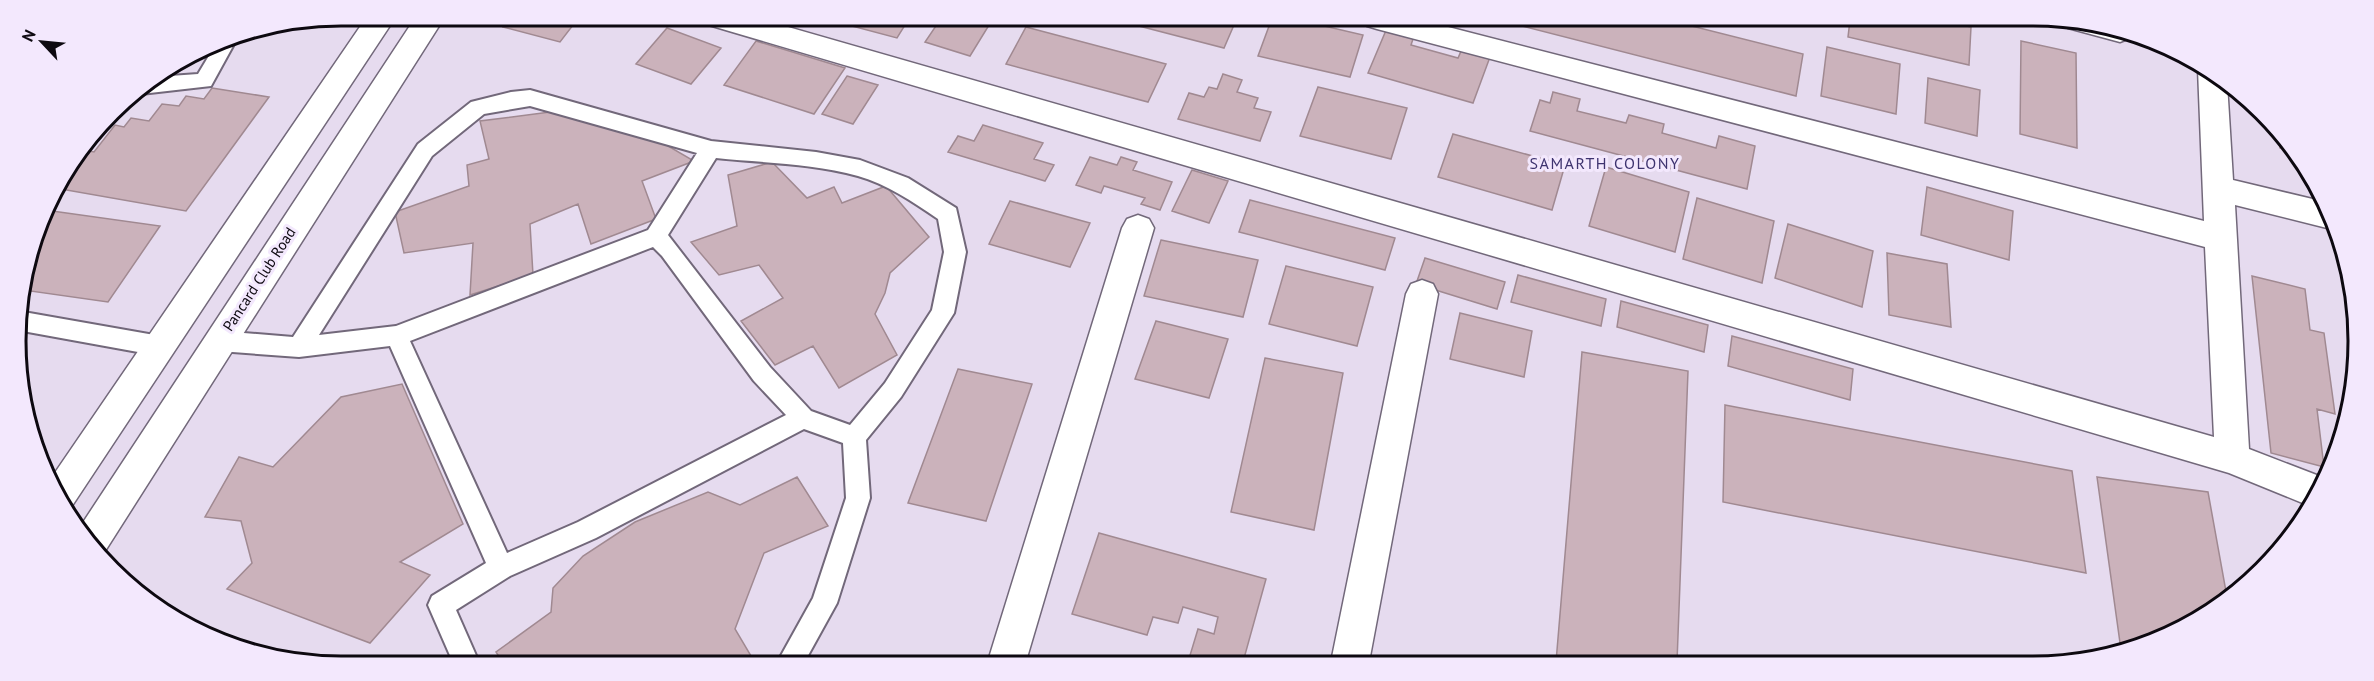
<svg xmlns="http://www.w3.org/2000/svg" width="2374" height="681" font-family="'PT Sans',sans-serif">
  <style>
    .building { fill: #cbb2bb; stroke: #a08991; stroke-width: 1.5 }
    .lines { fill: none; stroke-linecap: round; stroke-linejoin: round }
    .service-casing { stroke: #72687a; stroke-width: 4 }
    .minor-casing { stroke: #72687a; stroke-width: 3 }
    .secondary-casing { stroke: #72687a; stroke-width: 3 }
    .service { fill: #fff; fill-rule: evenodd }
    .minor { fill: #fff; fill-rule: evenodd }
    .secondary { fill: #fff; fill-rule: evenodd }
    .labels { text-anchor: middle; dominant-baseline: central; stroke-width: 6; stroke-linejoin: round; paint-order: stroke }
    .street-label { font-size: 15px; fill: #0d0910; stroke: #f3e8fd }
    .neighbourhood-label { font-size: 16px; letter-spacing: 1.5px; fill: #3e336f; stroke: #f3e8fd }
    .rim { fill: none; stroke: #0d0910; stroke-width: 3 }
  </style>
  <rect width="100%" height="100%" fill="#e6dbef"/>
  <!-- building -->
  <path class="building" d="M 512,16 L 580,16 L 560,42 L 503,27 Z
    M 840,17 L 910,17 L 897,38 L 837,22 Z
    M 942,17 L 994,17 L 970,56 L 925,42 Z
    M 1139,18 L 1237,18 L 1224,48 L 1135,25 Z
    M 1272,18 L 1290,18 L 1363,35 L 1350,77 L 1258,56 Z
    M 1495,19 L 1668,20 L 1803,54 L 1796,96 Z
    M 1850,20 L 1944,21 L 1971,27 L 1969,65 L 1848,37 Z
    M 1026,27 L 1166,64 L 1148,102 L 1006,64 Z
    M 667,28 L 721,48 L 691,84 L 636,64 Z
    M 1387,28 L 1414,36 L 1411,45 L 1458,58 L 1462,49 L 1490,57 L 1473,103 L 1368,73 Z
    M 756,41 L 845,68 L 814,114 L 724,85 Z
    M 2021,41 L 2076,53 L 2077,148 L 2020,134 Z
    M 1827,47 L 1900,64 L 1896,114 L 1821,96 Z
    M 1223,74 L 1242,80 L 1237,92 L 1258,98 L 1254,108 L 1271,112 L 1260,141 L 1178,119 L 1189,93 L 1204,97 L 1209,87 L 1217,89 Z
    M 847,76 L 878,85 L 853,124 L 822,114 Z
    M 1928,78 L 1980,90 L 1977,136 L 1925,123 Z
    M 1318,87 L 1407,108 L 1391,159 L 1300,136 Z
    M 212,88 L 269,97 L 186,211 L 55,188 L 84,150 L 94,152 L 115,125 L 124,127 L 131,118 L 149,121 L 162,104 L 179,106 L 186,96 L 204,99 Z
    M 1553,92 L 1580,99 L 1577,111 L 1626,123 L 1629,115 L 1664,124 L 1662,133 L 1716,148 L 1719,136 L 1755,146 L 1747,189 L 1530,131 L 1540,100 L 1550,103 Z
    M 550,112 L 663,143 L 694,161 L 642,181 L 656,219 L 591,244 L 578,204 L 530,224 L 533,275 L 470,295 L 473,243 L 404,253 L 395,212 L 469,186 L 467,165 L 489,159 L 480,121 Z
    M 983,125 L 1043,143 L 1034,159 L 1054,165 L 1045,181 L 948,152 L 958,136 L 974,141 Z
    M 1453,134 L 1565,165 L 1552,210 L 1438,177 Z
    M 2278,134 L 2297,152 L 2280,148 Z
    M 1090,157 L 1117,165 L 1121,157 L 1137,162 L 1133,170 L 1172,182 L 1160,210 L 1141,204 L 1145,198 L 1104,186 L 1101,193 L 1076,185 Z
    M 772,162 L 807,198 L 834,187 L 842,203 L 886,186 L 929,237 L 890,273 L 885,293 L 875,314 L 897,355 L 839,388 L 813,346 L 775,365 L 741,321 L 783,298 L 759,265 L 719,275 L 691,242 L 737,226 L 728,175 Z
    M 1606,167 L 1689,192 L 1675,252 L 1589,226 Z
    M 1192,170 L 1228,181 L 1209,223 L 1172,211 Z
    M 1927,187 L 2013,211 L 2009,260 L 1921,235 Z
    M 1697,198 L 1774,221 L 1762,283 L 1683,259 Z
    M 1250,200 L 1395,238 L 1385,270 L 1239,232 Z
    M 1010,201 L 1090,223 L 1070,267 L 989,244 Z
    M 45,210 L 160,226 L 108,302 L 23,290 Z
    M 1788,224 L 1873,251 L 1862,307 L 1775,278 Z
    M 1161,240 L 1258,260 L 1243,317 L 1144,296 Z
    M 1887,253 L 1947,264 L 1951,327 L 1889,315 Z
    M 1425,258 L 1505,282 L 1497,309 L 1416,284 Z
    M 1286,266 L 1373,287 L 1357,346 L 1269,324 Z
    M 1518,275 L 1606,299 L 1601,326 L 1511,302 Z
    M 2252,276 L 2305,289 L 2310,330 L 2324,333 L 2335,414 L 2317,409 L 2324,467 L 2271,453 Z
    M 1621,301 L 1708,325 L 1704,352 L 1617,327 Z
    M 1460,313 L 1532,331 L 1524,377 L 1450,359 Z
    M 1156,321 L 1228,339 L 1209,398 L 1135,379 Z
    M 1732,336 L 1853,369 L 1850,400 L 1728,366 Z
    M 1582,352 L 1688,371 L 1677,662 L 1556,662 Z
    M 1265,358 L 1343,373 L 1314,530 L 1231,512 Z
    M 958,369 L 1032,384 L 986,521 L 908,503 Z
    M 402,384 L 463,524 L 400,562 L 430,575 L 370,643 L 227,589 L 252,563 L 241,521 L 205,517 L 239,457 L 273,467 L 341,397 Z
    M 1725,405 L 2072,471 L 2086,573 L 1723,502 Z
    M 797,477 L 828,526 L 764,553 L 735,629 L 754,661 L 501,660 L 496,652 L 551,612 L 553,588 L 583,556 L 635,522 L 708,492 L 740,505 Z
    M 2097,477 L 2208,492 L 2227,597 L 2177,633 L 2121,650 Z
    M 1099,533 L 1266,579 L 1243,662 L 1188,662 L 1198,629 L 1214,634 L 1218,617 L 1183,607 L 1178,623 L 1153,617 L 1147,635 L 1072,614 Z"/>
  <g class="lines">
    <defs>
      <path id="service" d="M 239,35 L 211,86 L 141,94 L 134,91 L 156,77 L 198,74 L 219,39 Z
        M 530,90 L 711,141 L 816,152 L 860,160 L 908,178 L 956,208 L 966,252 L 954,313 L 901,397 L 866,440 L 870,498 L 837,603 L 805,661 L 778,661 L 813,598 L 846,498 L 843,443 L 804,429 L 596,538 L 510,576 L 456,610 L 478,660 L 452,660 L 428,605 L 432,596 L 486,563 L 390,346 L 299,357 L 219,351 L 211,348 L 208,341 L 211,334 L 219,331 L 293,337 L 418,144 L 471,102 L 511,92 ZM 530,106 L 697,153 L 648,230 L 396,326 L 319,335 L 432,156 L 484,114 ZM 716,158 C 763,163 812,163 858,176 C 887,184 913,202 938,219 L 944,252 L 932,310 L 885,383 L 850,425 L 811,411 L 770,367 L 668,235 ZM 653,247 L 662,256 L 754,381 L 786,415 L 578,522 L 507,553 L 410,341 Z
        M 18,311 L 160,336 L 168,339 L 171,346 L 168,353 L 160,356 L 17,330 Z"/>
      <path id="minor" d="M 698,16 L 750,16 L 2214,437 L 2205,247 L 1377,29 L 1367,26 L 1363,19 L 1417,19 L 2204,221 L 2198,69 L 2200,64 L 2214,70 L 2227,83 L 2233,180 L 2321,201 L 2332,226 L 2327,228 L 2235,205 L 2249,449 L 2327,479 L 2310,506 L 2229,473 L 712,26 L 702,23 Z
        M 2064,21 L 2097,21 L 2132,36 L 2130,38 L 2120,42 L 2068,28 Z
        M 1138,215 L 1149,219 L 1154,228 L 1026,661 L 988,661 L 1122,228 L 1127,219 Z
        M 1422,280 L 1433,284 L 1438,294 L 1369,662 L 1331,662 L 1406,294 L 1411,284 Z"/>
      <path id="secondary" d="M 368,15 L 397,15 L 72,506 L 67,508 L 52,477 Z
        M 417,15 L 446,15 L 102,556 L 82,538 L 78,530 Z"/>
    </defs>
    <!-- service casing -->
    <use href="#service" class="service-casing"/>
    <!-- minor casing -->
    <use href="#minor" class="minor-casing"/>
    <!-- secondary casing -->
    <use href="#secondary" class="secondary-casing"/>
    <!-- service -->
    <use href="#service" class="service"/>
    <!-- minor -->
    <use href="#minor" class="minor"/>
    <!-- secondary -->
    <use href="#secondary" class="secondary"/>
  </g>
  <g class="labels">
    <!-- street labels -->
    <g class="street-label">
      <text transform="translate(259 279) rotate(-57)">Pancard Club Road</text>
    </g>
    <!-- neighbourhood labels -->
    <g class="neighbourhood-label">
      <text x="1605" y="163">SAMARTH COLONY</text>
    </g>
  </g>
  <!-- crop -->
  <path d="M0 0H2374V681H0ZM341 26H2033A315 315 0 0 1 2348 341V341A315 315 0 0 1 2033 656H341A315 315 0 0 1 26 341V341A315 315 0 0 1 341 26Z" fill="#f3e8fd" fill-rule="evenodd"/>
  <path class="rim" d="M341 26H2033A315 315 0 0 1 2348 341V341A315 315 0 0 1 2033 656H341A315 315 0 0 1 26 341V341A315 315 0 0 1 341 26Z"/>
  <!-- north arrow -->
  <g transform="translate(42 42) rotate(296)" stroke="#f3e8fd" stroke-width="4.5" paint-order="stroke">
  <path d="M0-4.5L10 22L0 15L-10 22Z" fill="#0d0910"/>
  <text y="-9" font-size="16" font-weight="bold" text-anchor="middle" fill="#0d0910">N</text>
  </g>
</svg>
